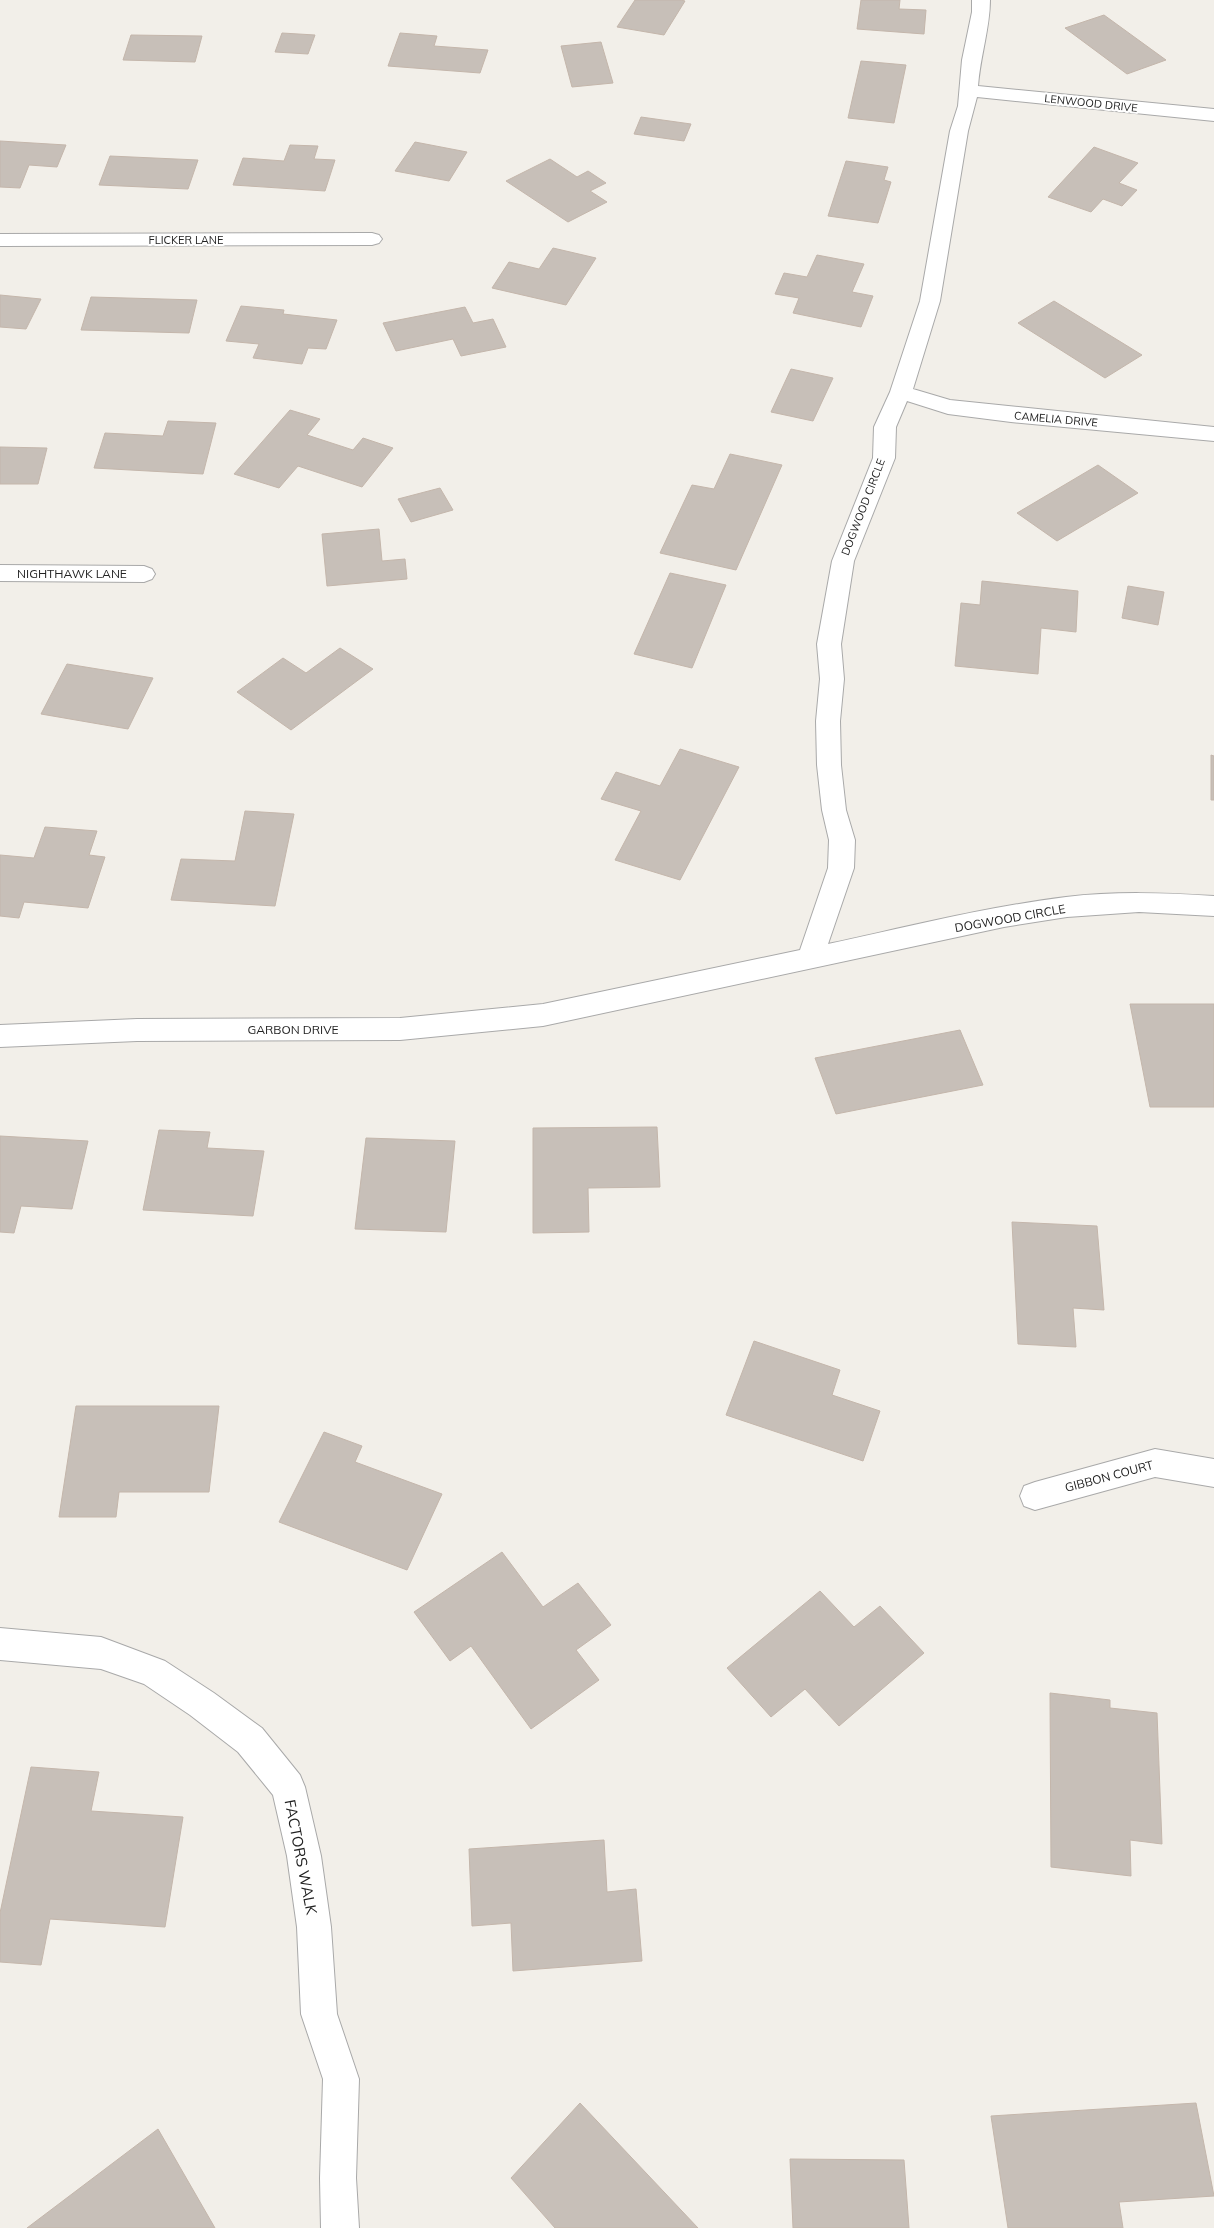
<svg xmlns="http://www.w3.org/2000/svg" width="1214" height="2228" font-family="Mulish,sans-serif">
  <style>
    .building { fill: #c7bfb8; stroke: #c4b6ab }
    .lines { fill: none; stroke-linecap: round; stroke-linejoin: round }
    .minor-casing { stroke: #a9a9a9; stroke-width: 2 }
    .minor { fill: #fff; fill-rule: evenodd }
    .labels { text-anchor: middle; dominant-baseline: central; stroke-width: 4; stroke-linejoin: round; paint-order: stroke }
    .far-street-label { font-size: 11px; fill: #222; stroke: #fff }
    .street-label { font-size: 12px; fill: #222; stroke: #fff }
    .near-street-label { font-size: 15px; fill: #222; stroke: #fff }
  </style>
  <rect width="100%" height="100%" fill="#f2efe9"/>
  <!-- building -->
  <path class="building" d="M 635,0 L 681,0 L 685,1 L 664,35 L 617,27 Z
    M 861,0 L 900,0 L 899,9 L 926,10 L 924,34 L 857,29 Z
    M 1104,15 L 1166,60 L 1127,74 L 1065,28 Z
    M 282,33 L 315,35 L 308,54 L 275,52 Z
    M 400,33 L 437,36 L 434,46 L 488,50 L 480,73 L 388,66 Z
    M 131,35 L 202,36 L 195,62 L 123,60 Z
    M 601,42 L 613,83 L 572,87 L 561,46 Z
    M 861,61 L 906,65 L 894,123 L 848,118 Z
    M 641,117 L 691,124 L 684,141 L 634,134 Z
    M 0,141 L 66,145 L 57,167 L 29,165 L 20,188 L 0,187 Z
    M 415,142 L 467,152 L 449,181 L 395,171 Z
    M 290,145 L 318,146 L 314,159 L 335,160 L 325,191 L 233,185 L 243,158 L 284,161 Z
    M 1094,147 L 1138,163 L 1119,183 L 1137,190 L 1122,206 L 1103,199 L 1091,212 L 1048,197 Z
    M 110,156 L 198,160 L 188,189 L 99,185 Z
    M 550,159 L 577,177 L 588,171 L 606,183 L 590,191 L 607,202 L 568,222 L 506,181 Z
    M 846,161 L 888,167 L 884,180 L 891,182 L 878,223 L 828,216 Z
    M 553,248 L 596,258 L 566,305 L 492,288 L 509,262 L 539,269 Z
    M 817,255 L 864,264 L 852,292 L 873,296 L 861,327 L 793,313 L 799,298 L 775,294 L 784,273 L 807,277 Z
    M 0,295 L 41,299 L 26,329 L 0,327 Z
    M 91,297 L 197,300 L 189,333 L 81,330 Z
    M 1054,301 L 1142,355 L 1105,378 L 1018,323 Z
    M 241,306 L 284,310 L 283,314 L 337,320 L 326,349 L 308,348 L 302,364 L 253,358 L 259,344 L 226,341 Z
    M 465,307 L 473,323 L 493,319 L 506,347 L 461,356 L 453,339 L 396,351 L 383,323 Z
    M 791,369 L 833,378 L 813,421 L 771,412 Z
    M 290,410 L 320,419 L 307,435 L 353,450 L 363,438 L 393,448 L 362,487 L 298,466 L 279,488 L 234,474 Z
    M 168,421 L 216,423 L 203,474 L 94,468 L 105,433 L 163,436 Z
    M 0,447 L 47,448 L 38,484 L 0,484 Z
    M 730,454 L 782,465 L 736,570 L 660,553 L 692,485 L 714,489 Z
    M 1098,465 L 1138,493 L 1057,541 L 1017,513 Z
    M 440,488 L 453,510 L 411,522 L 398,499 Z
    M 379,529 L 382,561 L 405,559 L 407,579 L 327,586 L 322,534 Z
    M 670,573 L 726,585 L 692,668 L 634,654 Z
    M 982,581 L 1078,591 L 1076,632 L 1041,628 L 1038,674 L 955,666 L 961,603 L 980,605 Z
    M 1128,586 L 1164,592 L 1158,625 L 1122,618 Z
    M 340,648 L 373,669 L 291,730 L 237,692 L 283,658 L 306,673 Z
    M 67,664 L 153,678 L 128,729 L 41,714 Z
    M 680,749 L 739,767 L 680,880 L 615,860 L 641,811 L 601,799 L 616,772 L 660,786 Z
    M 1211,755 L 1214,756 L 1214,800 L 1211,800 Z
    M 245,811 L 294,814 L 275,906 L 171,900 L 181,859 L 235,861 Z
    M 45,827 L 97,831 L 89,855 L 105,857 L 88,908 L 24,902 L 19,918 L 0,916 L 0,855 L 34,858 Z
    M 1130,1004 L 1214,1004 L 1214,1107 L 1150,1107 Z
    M 960,1030 L 983,1085 L 836,1114 L 815,1058 Z
    M 657,1127 L 660,1187 L 588,1188 L 589,1232 L 533,1233 L 533,1128 Z
    M 159,1130 L 210,1132 L 207,1148 L 264,1151 L 253,1216 L 143,1210 Z
    M 0,1136 L 88,1141 L 72,1209 L 21,1206 L 14,1233 L 0,1232 Z
    M 366,1138 L 455,1141 L 446,1232 L 355,1229 Z
    M 1012,1222 L 1097,1226 L 1104,1310 L 1073,1308 L 1076,1347 L 1018,1344 Z
    M 754,1341 L 840,1370 L 832,1395 L 880,1411 L 863,1461 L 726,1415 Z
    M 76,1406 L 219,1406 L 209,1492 L 119,1492 L 116,1517 L 59,1517 Z
    M 324,1432 L 362,1446 L 355,1462 L 442,1494 L 407,1570 L 279,1522 Z
    M 502,1552 L 543,1607 L 578,1583 L 611,1625 L 576,1650 L 599,1680 L 531,1729 L 471,1646 L 450,1661 L 414,1612 Z
    M 820,1591 L 854,1627 L 880,1606 L 924,1653 L 839,1726 L 805,1689 L 771,1717 L 727,1668 Z
    M 1050,1693 L 1110,1700 L 1110,1708 L 1157,1713 L 1162,1844 L 1130,1840 L 1131,1876 L 1051,1867 Z
    M 31,1767 L 99,1772 L 91,1811 L 183,1817 L 165,1927 L 50,1919 L 41,1965 L 0,1962 L 0,1913 Z
    M 604,1840 L 607,1892 L 636,1889 L 642,1961 L 513,1971 L 511,1923 L 472,1926 L 469,1849 Z
    M 580,2103 L 698,2228 L 555,2228 L 511,2178 Z
    M 1196,2103 L 1214,2196 L 1119,2202 L 1123,2228 L 1008,2228 L 991,2116 Z
    M 158,2129 L 215,2228 L 27,2228 Z
    M 790,2159 L 904,2160 L 909,2228 L 793,2228 Z"/>
  <g class="lines">
    <defs>
      <path id="minor" d="M 972,0 L 990,0 C 990,28 980,57 978,86 L 1214,109 L 1214,121 L 977,97 L 968,131 L 940,301 L 913,389 L 950,400 L 1214,427 L 1214,441 L 1011,422 L 948,414 L 907,401 L 896,427 L 895,458 L 854,561 L 841,644 L 844,679 L 840,721 L 841,765 L 846,810 L 855,840 L 854,868 L 828,944 C 907,927 986,907 1066,897 C 1116,891 1165,893 1214,896 L 1214,916 L 1139,912 L 1067,917 L 1004,927 L 543,1026 L 400,1040 L 137,1041 L 0,1047 L 0,1025 L 137,1019 L 400,1018 L 543,1004 L 800,950 L 828,868 L 829,840 L 822,810 L 817,765 L 816,721 L 820,679 L 817,644 L 832,561 L 873,458 L 874,427 L 890,392 L 920,301 L 950,131 L 958,106 L 962,60 L 972,12 Z
        M 372,233 L 379,235 L 382,239 L 379,243 L 372,245 L 0,246 L 0,234 Z
        M 0,565 L 144,566 L 152,569 L 155,574 L 152,579 L 144,582 L 0,581 Z
        M 1155,1449 L 1214,1459 L 1214,1487 L 1155,1477 L 1035,1510 L 1024,1506 L 1020,1496 L 1024,1486 L 1035,1482 Z
        M 0,1628 L 101,1637 L 165,1661 L 214,1693 L 262,1728 L 300,1775 L 305,1787 L 321,1856 L 331,1927 L 337,2014 L 359,2079 L 356,2178 L 359,2228 L 321,2228 L 320,2178 L 323,2079 L 301,2014 L 297,1927 L 287,1856 L 273,1795 L 238,1752 L 190,1715 L 144,1684 L 101,1669 L 0,1660 Z"/>
    </defs>
    <!-- minor casing -->
    <use href="#minor" class="minor-casing"/>
    <!-- minor -->
    <use href="#minor" class="minor"/>
  </g>
  <g class="labels">
    <!-- far-street labels -->
    <g class="far-street-label">
      <text transform="translate(1091 103) rotate(6)">LENWOOD DRIVE</text>
      <text x="186" y="240">FLICKER LANE</text>
      <text transform="translate(1056 419) rotate(5)">CAMELIA DRIVE</text>
      <text transform="translate(863 507) rotate(-69)">DOGWOOD CIRCLE</text>
    </g>
    <!-- street labels -->
    <g class="street-label">
      <text x="72" y="573">NIGHTHAWK LANE</text>
      <text transform="translate(1010 918) rotate(-10)">DOGWOOD CIRCLE</text>
      <text x="293" y="1029">GARBON DRIVE</text>
      <text transform="translate(1109 1476) rotate(-15)">GIBBON COURT</text>
    </g>
    <!-- near-street labels -->
    <g class="near-street-label">
      <text transform="translate(301 1857) rotate(79)">FACTORS WALK</text>
    </g>
  </g>
</svg>
